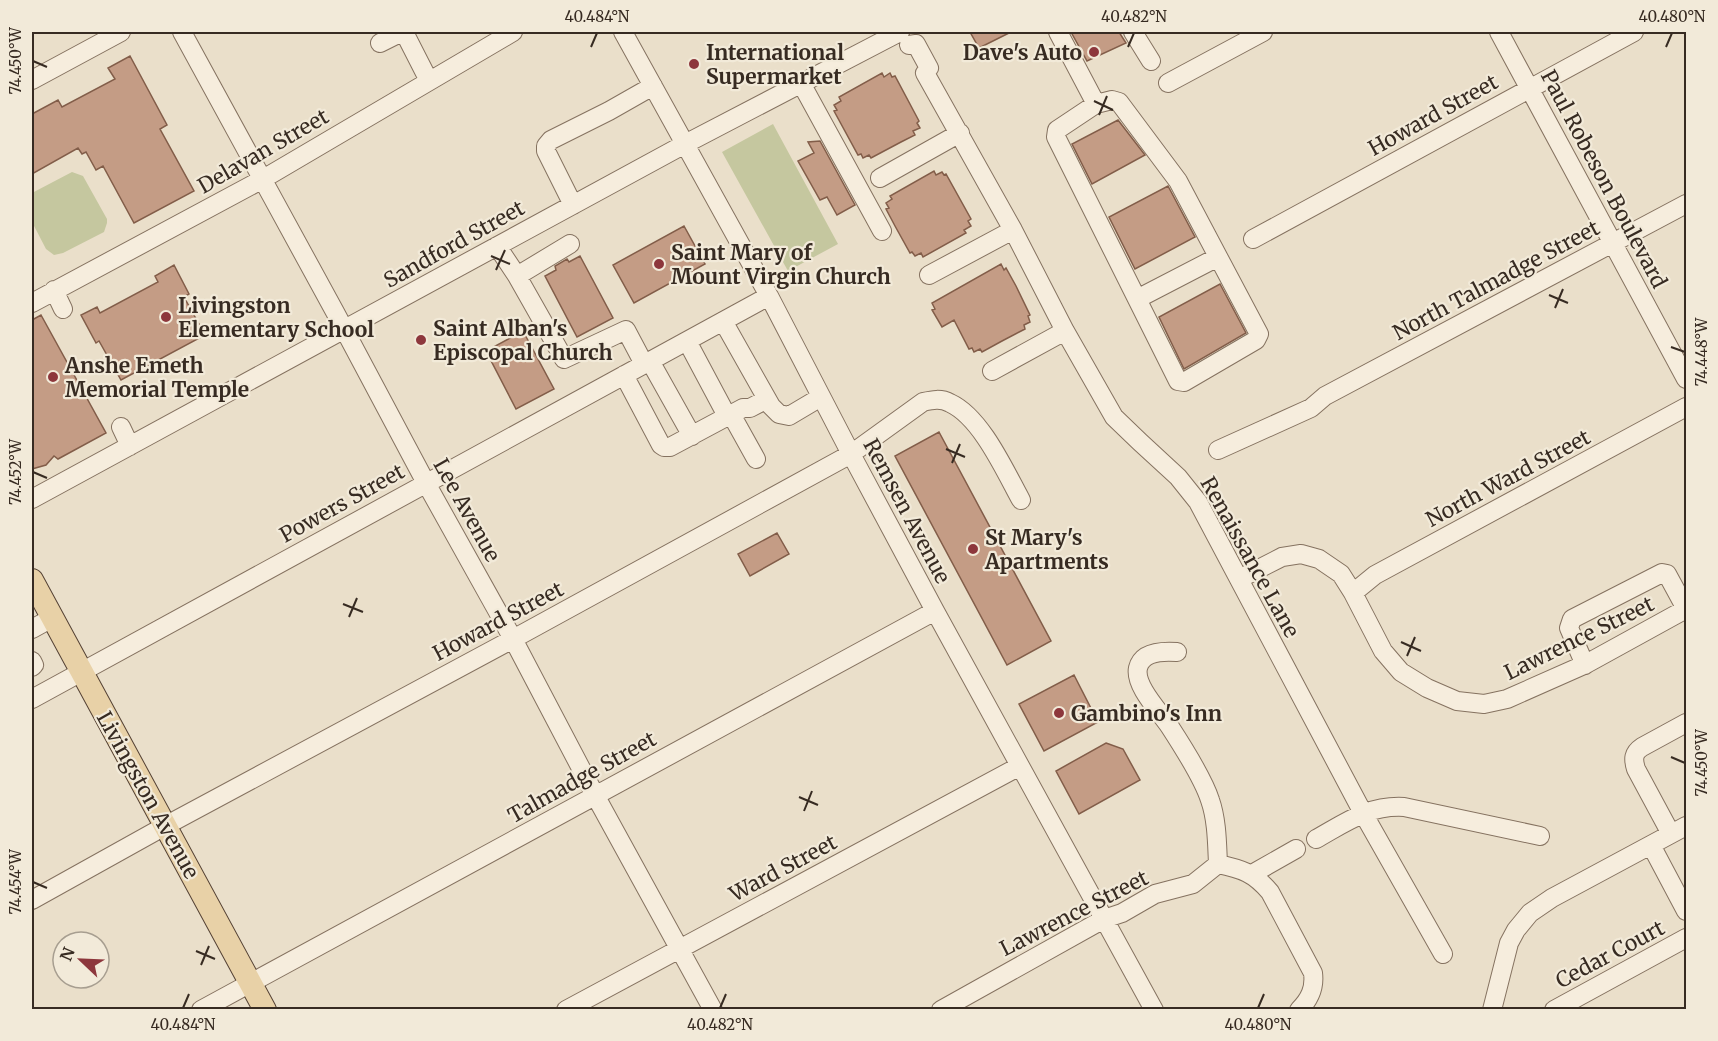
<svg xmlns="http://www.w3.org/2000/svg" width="1718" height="1041" font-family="Merriweather,serif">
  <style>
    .green { fill: #c5c79f }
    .building { fill: #c49c85; stroke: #825d49; stroke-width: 1.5 }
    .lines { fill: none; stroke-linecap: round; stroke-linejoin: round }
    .minor-casing { stroke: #857260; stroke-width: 20 }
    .major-casing { stroke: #544134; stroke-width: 24 }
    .minor { stroke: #f6eddd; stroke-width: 18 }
    .major { stroke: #e8d1a7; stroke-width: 22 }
    .ticks { fill: none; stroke: #372b22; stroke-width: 2 }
    .poi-dot { fill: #8d373c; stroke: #f2ead9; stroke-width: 2 }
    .labels { text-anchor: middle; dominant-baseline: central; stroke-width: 4.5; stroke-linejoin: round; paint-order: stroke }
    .poi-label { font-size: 21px; font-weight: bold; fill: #372b22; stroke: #f2ead9; text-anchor: start }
    .street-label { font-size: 21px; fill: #372b22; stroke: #f2ead9 }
    .neatline { fill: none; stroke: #372b22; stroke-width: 2 }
    .ticks-label { font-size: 15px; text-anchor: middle; fill: #372b22 }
  </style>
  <rect width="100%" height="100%" fill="#eadfca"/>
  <!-- green -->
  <path class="green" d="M 773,124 L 838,244 L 788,271 L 722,152 Z
    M 72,172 L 83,176 L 107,219 L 107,223 L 104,232 L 63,253 L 54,255 L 46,249 L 32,222 L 32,193 Z"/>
  <!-- building -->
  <path class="building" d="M 970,32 L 1011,32 L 979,48 Z
    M 1071,32 L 1119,32 L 1126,43 L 1087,61 Z
    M 130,56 L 167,125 L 160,129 L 194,191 L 134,223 L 103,166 L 96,170 L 86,152 L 82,154 L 78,148 L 32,174 L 32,114 L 58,100 L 62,107 L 115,79 L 108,68 Z
    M 882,73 L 884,77 L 890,73 L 892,77 L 895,76 L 919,121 L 917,123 L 920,128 L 913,131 L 915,135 L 901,142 L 871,158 L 869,155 L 863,158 L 861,154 L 858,155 L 834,111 L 837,110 L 834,105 L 841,101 L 839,97 Z
    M 1118,120 L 1145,155 L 1092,184 L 1072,144 Z
    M 820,141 L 855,205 L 837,215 L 827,197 L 820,200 L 798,161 L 814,153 L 808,142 Z
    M 934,171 L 936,175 L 942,172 L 944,175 L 946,174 L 971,219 L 968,221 L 971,226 L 964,230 L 966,233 L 923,257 L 921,253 L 915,256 L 912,252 L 910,253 L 895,226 L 886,209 L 889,208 L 886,203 L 892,199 L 890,196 Z
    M 1168,186 L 1195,237 L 1135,269 L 1109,217 Z
    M 684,226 L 705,264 L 634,303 L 613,265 Z
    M 580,256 L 613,318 L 577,337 L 545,276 L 556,270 L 555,266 L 567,259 L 569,262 Z
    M 1001,264 L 1004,270 L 1006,268 L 1016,286 L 1030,315 L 1028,316 L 1030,322 L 1024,325 L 1025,329 L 1002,341 L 982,352 L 980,349 L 974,352 L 972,348 L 969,349 L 954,320 L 942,327 L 932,310 L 935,309 L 932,303 Z
    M 174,265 L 189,294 L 184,297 L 205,335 L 121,380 L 99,341 L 96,343 L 81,315 L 97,307 L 100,313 L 158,282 L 155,276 Z
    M 1220,284 L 1246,333 L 1184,369 L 1159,317 Z
    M 41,315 L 106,433 L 58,459 L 54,456 L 46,465 L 32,469 L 32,320 Z
    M 523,331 L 554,389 L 516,409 L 486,351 Z
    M 939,432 L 1051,641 L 1007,665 L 895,456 Z
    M 777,533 L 789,554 L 750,576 L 738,554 Z
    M 1074,675 L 1098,722 L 1044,751 L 1019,704 Z
    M 1106,743 L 1123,749 L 1140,780 L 1079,814 L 1056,771 Z"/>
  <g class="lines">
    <defs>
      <path id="minor" d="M 182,32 L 335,312 L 426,483 L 513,639 L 595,795 L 713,1010
        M 404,32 L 429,81
        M 623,32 L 769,296 L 851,454 L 935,611 L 1154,1010
        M 1058,32 L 1096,104
        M 1133,32 L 1151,61
        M 1499,32 L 1686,379
        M 380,43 L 402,32
        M 909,45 L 916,44 L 929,68 L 925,73 L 1013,230 L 1065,331 L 1114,417 L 1140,442 L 1178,477 L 1198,502 L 1363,813 L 1443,954
        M 32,80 L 121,32
        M 801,83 L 882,231
        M 1168,83 L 1263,32
        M 1112,100 L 1119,102 L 1178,181 L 1259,334 L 1256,340 L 1184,382 L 1178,381 L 1056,137 L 1057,130 L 1096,104 Z
        M 880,178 L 960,133
        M 573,205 L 546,151 L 546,146 L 551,140 L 609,111 L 653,86
        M 1253,239 L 1634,32
        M 570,244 L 517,276 L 564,359 L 626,330 L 644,364
        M 497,246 L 517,276
        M 929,275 L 1013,230
        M 54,290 L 63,309
        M 1137,299 L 1218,257
        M 32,303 L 263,179 L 513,32
        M 723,321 L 771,406 L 779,414 L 789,416 L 821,397
        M 687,341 L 727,416
        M 650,361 L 692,436
        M 992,371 L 1065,331
        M 624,375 L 661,445 L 664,447 L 670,447 L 743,408 L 750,408 L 767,399
        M 731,414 L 756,459
        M 121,427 L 130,446
        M 1218,450 L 1311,408 L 1325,396 L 1686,204
        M 32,499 L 685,144 L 900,32
        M 1239,579 L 1282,557 L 1301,554 L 1319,559 L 1341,574 L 1353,593 L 1383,651 L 1401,672 L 1427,688 L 1457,701 L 1484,704 L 1507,699 L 1586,664 L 1686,609
        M 1353,593 L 1375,575 L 1686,407
        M 32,629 L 52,618
        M 32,661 L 34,665 L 32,667
        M 1585,665 L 1569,628 L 1572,619 L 1662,573 L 1667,574 L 1686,609
        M 32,699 L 769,296
        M 1671,834 L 1636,769 C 1633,759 1633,753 1642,747 L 1686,723
        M 1316,839 C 1345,823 1368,805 1404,807 L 1540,836
        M 1651,845 L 1686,911
        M 1218,864 C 1242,869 1254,873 1270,892 L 1313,973 C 1315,988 1310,999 1299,1010
        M 1252,874 L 1296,849
        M 32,900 L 165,826 L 513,639 L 851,454 L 923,402 C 932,400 941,398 950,403 C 981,417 1005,471 1021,500
        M 201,1010 L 935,611
        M 566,1010 L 1020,766
        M 941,1010 L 1104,919 L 1122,913 L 1155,894 L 1193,884 L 1218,864 C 1217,843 1217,820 1210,800 C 1203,778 1183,747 1170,727 C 1161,713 1134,686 1138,668 C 1142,651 1163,651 1177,652
        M 1492,1010 L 1509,943 L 1516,930 L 1530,913 L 1552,898 L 1686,826
        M 1554,1010 L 1686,938"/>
      <path id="major" d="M 32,580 L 265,1010"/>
    </defs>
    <!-- minor casing -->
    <use href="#minor" class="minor-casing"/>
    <!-- major casing -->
    <use href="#major" class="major-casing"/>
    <!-- minor -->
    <use href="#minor" class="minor"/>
    <!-- major -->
    <use href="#major" class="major"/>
  </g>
  <!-- ticks -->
  <path class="ticks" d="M 591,47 L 597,33M 1128,47 L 1134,33M 1666,47 L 1672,33M 33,61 L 47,67M 1094,101 L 1113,110M 1099,115 L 1107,96M 491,256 L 510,264M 496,270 L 505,250M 1549,295 L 1568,303M 1555,308 L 1563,289M 1671,347 L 1685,352M 946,449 L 965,457M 952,463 L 960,444M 33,472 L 47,478M 343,604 L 363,612M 349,617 L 357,598M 1401,642 L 1421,651M 1407,656 L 1415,637M 1671,757 L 1685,763M 799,797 L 818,805M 804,811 L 812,791M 33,882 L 47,888M 196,951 L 215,959M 201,965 L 209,946M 183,1008 L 189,994M 720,1008 L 726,994M 1258,1008 L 1264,994"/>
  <!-- markers -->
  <g class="poi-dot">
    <circle cx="1094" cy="52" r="6"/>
    <circle cx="694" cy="64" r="6"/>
    <circle cx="659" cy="264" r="6"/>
    <circle cx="166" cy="317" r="6"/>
    <circle cx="421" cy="340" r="6"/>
    <circle cx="53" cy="377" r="6"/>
    <circle cx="973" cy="549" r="6"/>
    <circle cx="1059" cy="713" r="6"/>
  </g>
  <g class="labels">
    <!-- poi labels -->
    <g class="poi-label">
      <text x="706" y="52">International<tspan x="706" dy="24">Supermarket</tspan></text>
      <text x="1082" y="52" text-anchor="end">Dave's Auto</text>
      <text x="671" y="252">Saint Mary of<tspan x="671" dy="24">Mount Virgin Church</tspan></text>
      <text x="178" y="305">Livingston<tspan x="178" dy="24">Elementary School</tspan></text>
      <text x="433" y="328">Saint Alban's<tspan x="433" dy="24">Episcopal Church</tspan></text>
      <text x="65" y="365">Anshe Emeth<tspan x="65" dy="24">Memorial Temple</tspan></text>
      <text x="985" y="537">St Mary's<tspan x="985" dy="24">Apartments</tspan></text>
      <text x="1071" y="713">Gambino's Inn</text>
    </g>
    <!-- street labels -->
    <g class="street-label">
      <text transform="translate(1433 115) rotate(-29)">Howard Street</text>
      <text transform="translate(263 151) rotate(-30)">Delavan Street</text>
      <text transform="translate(1604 179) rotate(62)">Paul Robeson Boulevard</text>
      <text transform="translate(454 244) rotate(-29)">Sandford Street</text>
      <text transform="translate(1496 280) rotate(-28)">North Talmadge Street</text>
      <text transform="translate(1508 478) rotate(-28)">North Ward Street</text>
      <text transform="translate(342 503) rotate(-29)">Powers Street</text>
      <text transform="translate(467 510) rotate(61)">Lee Avenue</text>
      <text transform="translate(907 511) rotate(62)">Remsen Avenue</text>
      <text transform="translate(1250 557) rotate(61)">Renaissance Lane</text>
      <text transform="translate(498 621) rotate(-28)">Howard Street</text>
      <text transform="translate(1579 638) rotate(-26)">Lawrence Street</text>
      <text transform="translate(582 777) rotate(-29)">Talmadge Street</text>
      <text transform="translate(148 795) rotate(61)">Livingston Avenue</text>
      <text transform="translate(783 868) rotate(-28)">Ward Street</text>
      <text transform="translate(1074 913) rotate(-27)">Lawrence Street</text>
      <text transform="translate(1610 954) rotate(-28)">Cedar Court</text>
    </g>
  </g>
  <!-- border -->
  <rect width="1718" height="1041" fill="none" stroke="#f2ead9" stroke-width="66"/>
  <!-- north arrow -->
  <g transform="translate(81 960) rotate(293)"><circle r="28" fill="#f2ead9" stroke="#a79e90" stroke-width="1.5"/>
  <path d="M0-4.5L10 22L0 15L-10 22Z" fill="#8d373c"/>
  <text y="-9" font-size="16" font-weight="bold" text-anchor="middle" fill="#372b22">N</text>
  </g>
  <rect x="33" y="33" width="1652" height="975" class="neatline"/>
  <g class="ticks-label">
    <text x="597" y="22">40.484°N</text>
    <text x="1134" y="22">40.482°N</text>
    <text x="1672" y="22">40.480°N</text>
    <text transform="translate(16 61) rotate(-90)" y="5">74.450°W</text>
    <text transform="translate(1702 352) rotate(-90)" y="5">74.448°W</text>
    <text transform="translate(16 472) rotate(-90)" y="5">74.452°W</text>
    <text transform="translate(1702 763) rotate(-90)" y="5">74.450°W</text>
    <text transform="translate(16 882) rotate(-90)" y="5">74.454°W</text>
    <text x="183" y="1030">40.484°N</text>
    <text x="720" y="1030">40.482°N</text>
    <text x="1258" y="1030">40.480°N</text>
  </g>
</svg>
